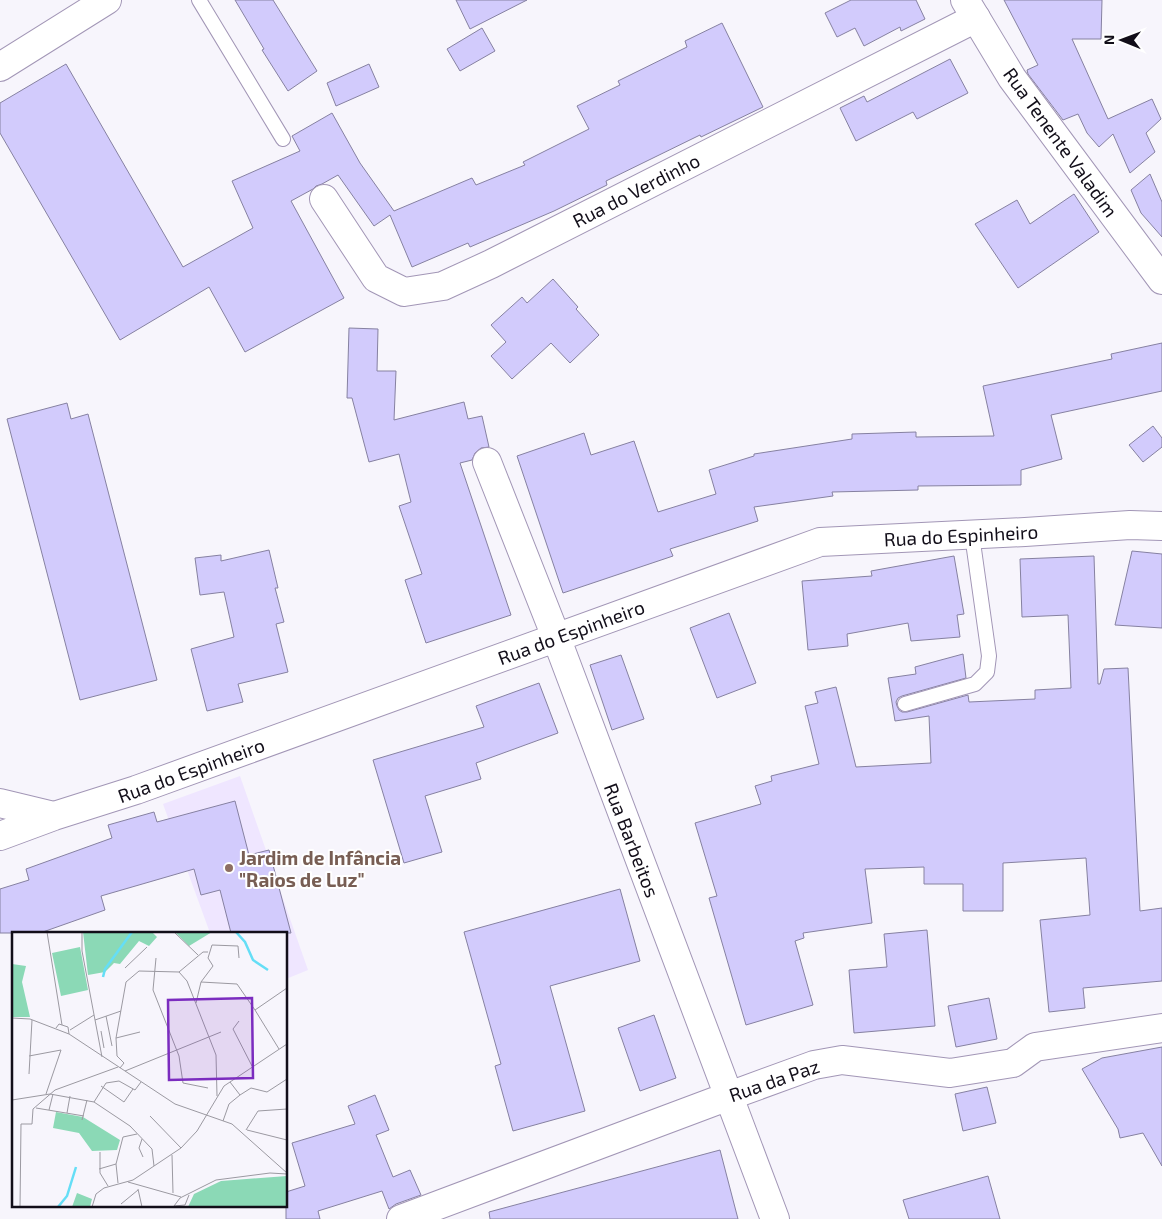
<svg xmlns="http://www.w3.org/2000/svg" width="1162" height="1219" font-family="'Exo 2',sans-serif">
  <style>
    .built { fill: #efe6ff }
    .building { fill: #d2cbfc; stroke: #8681a1 }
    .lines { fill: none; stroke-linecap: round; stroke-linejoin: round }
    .service-casing { stroke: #a296b6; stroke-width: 16 }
    .minor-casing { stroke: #a296b6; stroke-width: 30 }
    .tertiary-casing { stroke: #a296b6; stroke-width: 30 }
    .service { stroke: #fff; stroke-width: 14 }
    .minor { stroke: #fff; stroke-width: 28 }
    .tertiary { stroke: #fff; stroke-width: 28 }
    .education-dot { fill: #8d6e63; stroke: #fff; stroke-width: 2 }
    .labels { text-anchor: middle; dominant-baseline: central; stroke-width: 4; stroke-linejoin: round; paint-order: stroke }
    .street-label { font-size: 19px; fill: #120e19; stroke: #fff }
    .education-label { font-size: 19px; font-weight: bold; fill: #785e54; stroke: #fff; text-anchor: start }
    .inset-river { fill: none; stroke: #65def6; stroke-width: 2.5 }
    .inset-road { fill: none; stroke: #9b99a1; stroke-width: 1 }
    .view { fill: #7b2cbf; fill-opacity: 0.15; stroke: #7b2cbf; stroke-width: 2.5 }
    .inset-edge { fill: none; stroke: #120e19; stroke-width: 2.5 }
  </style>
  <rect width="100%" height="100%" fill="#f7f5fc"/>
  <!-- built -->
  <path class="built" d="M 240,776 L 308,970 L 286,979 L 286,933 L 210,933 L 163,804 Z"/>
  <!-- building -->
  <path class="building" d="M 235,0 L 273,0 L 317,71 L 288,91 L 262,50 L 264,49 Z
    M 456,0 L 527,0 L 470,29 Z
    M 851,0 L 916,0 L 925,19 L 901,31 L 900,27 L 864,46 L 855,28 L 837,37 L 825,13 Z
    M 1004,0 L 1102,0 L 1101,39 L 1072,39 L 1108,119 L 1152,99 L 1161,119 L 1146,133 L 1155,152 L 1130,173 L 1113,134 L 1099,147 L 1087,133 L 1078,114 L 1063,120 L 1028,74 L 1027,70 L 1038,65 Z
    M 722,23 L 763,107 L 701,137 L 700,135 L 606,181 L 607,185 L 554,211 L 470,247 L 468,243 L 412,267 L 390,215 L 374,226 L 338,175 L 322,184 L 316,186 L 313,189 L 291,201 L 344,298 L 245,352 L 209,287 L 120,340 L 0,133 L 0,103 L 66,64 L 183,267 L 253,228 L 232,181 L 300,151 L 292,136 L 332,113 L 360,163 L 394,211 L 472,178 L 476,185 L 525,165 L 523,162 L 589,129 L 577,106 L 620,85 L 618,81 L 687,47 L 685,41 Z
    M 482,28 L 495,51 L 460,71 L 447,49 Z
    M 950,59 L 968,93 L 917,119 L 913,112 L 856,141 L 840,108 L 864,96 L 867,102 Z
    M 369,64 L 379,87 L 336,106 L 327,83 Z
    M 1150,174 L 1162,202 L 1162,237 L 1141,213 L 1131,190 Z
    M 1074,194 L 1099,232 L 1018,288 L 975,224 L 1017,200 L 1030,224 Z
    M 553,279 L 578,307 L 576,309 L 599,335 L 570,363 L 551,343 L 512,379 L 491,356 L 506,342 L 491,325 L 522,297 L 527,303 Z
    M 349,328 L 378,329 L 377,371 L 396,371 L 394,420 L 464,402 L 468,419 L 482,416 L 489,447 L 481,448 L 475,453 L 472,460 L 460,463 L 511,615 L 426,643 L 405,580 L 422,574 L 399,506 L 411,502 L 399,454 L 369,462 L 352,398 L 347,398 Z
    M 1162,343 L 1162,391 L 1051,415 L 1062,459 L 1021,470 L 1021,485 L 918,486 L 918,490 L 832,492 L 833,496 L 754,507 L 758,521 L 670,549 L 673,556 L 563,593 L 517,456 L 584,433 L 591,455 L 634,441 L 658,512 L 716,494 L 709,470 L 754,456 L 754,454 L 852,439 L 852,434 L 916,432 L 916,437 L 994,436 L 983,386 L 1112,359 L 1111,354 Z
    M 67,403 L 71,419 L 88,414 L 157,680 L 80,700 L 7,419 Z
    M 1153,426 L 1162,438 L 1162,447 L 1143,462 L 1129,445 Z
    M 269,550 L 278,588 L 275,588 L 284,622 L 276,624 L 288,672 L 238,684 L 243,702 L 207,711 L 191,649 L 234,637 L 224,592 L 200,595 L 195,558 L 221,555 L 221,561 Z
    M 1132,551 L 1162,554 L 1162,628 L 1115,625 Z
    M 954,556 L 964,614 L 957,615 L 960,637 L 911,641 L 908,623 L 847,634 L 848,646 L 808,650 L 802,581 L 872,576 L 871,571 Z
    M 1094,556 L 1098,684 L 1100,684 L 1104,669 L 1128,668 L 1140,911 L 1162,908 L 1162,981 L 1083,988 L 1085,1008 L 1049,1012 L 1040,920 L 1090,915 L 1086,858 L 1003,863 L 1003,911 L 963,911 L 963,884 L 924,884 L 924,867 L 865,869 L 872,923 L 803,933 L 804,938 L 795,941 L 813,1005 L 746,1025 L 709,898 L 717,896 L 695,823 L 761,804 L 755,786 L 772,781 L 771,776 L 819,764 L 805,706 L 818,703 L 815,692 L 836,687 L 856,767 L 931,763 L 929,716 L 895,721 L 888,678 L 916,674 L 915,667 L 963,654 L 966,678 L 902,696 L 898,698 L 896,702 L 897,706 L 899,710 L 902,712 L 907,712 L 968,695 L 969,702 L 1035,699 L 1035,690 L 1071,688 L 1068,615 L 1022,617 L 1020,559 Z
    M 729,613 L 756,683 L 717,698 L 690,628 Z
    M 621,655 L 644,719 L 612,730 L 590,665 Z
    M 539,683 L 558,733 L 476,763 L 481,779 L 425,796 L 442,852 L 404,863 L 373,760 L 484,727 L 476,706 Z
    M 235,801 L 249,855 L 269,850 L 291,933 L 231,933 L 220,890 L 201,895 L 194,869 L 101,896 L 105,910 L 40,933 L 0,933 L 0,889 L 29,880 L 26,869 L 112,838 L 108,825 L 154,812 L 157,822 Z
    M 620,889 L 640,961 L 550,986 L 585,1111 L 513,1131 L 495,1066 L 501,1064 L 464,932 Z
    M 927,930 L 935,1026 L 854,1033 L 849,970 L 887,967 L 884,934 Z
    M 989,998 L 997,1039 L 956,1047 L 948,1006 Z
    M 654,1015 L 676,1078 L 640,1091 L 618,1028 Z
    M 1162,1047 L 1162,1166 L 1143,1133 L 1120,1138 L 1118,1129 L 1082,1069 L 1102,1058 Z
    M 987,1087 L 996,1123 L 963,1131 L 955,1094 Z
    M 375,1095 L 389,1130 L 376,1135 L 393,1177 L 410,1170 L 421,1195 L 396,1204 L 389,1209 L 382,1191 L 318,1211 L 320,1219 L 286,1219 L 286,1192 L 305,1186 L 292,1143 L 355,1124 L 348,1106 Z
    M 720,1150 L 738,1219 L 490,1219 L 489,1212 Z
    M 988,1176 L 1000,1219 L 909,1219 L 903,1200 Z"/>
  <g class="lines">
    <defs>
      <path id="service" d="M 199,0 L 283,139
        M 905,704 L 975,684 L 987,672 L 989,656 L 972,535"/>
      <path id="minor" d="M 0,67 L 107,0
        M 324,199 L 376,278 L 404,292 L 443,286 L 491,264 L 976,18
        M 487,462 L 556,637 L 775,1219
        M 0,803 L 54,816
        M 0,836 L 54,816 L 136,790 L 820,542 L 1025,532 L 1130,525 L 1162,526
        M 401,1219 L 729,1096 L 814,1065 L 842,1060 L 950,1073 L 1013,1063 L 1035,1047 L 1162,1028"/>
      <path id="tertiary" d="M 965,0 L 1012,78 L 1162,280"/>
    </defs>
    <!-- service casing -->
    <use href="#service" class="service-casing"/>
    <!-- minor casing -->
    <use href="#minor" class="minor-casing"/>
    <!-- tertiary casing -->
    <use href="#tertiary" class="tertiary-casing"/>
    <!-- service -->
    <use href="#service" class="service"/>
    <!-- minor -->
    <use href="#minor" class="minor"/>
    <!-- tertiary -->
    <use href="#tertiary" class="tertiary"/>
  </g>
  <!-- markers -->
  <circle class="education-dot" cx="229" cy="868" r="5"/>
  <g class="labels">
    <!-- street labels -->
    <g class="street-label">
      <text transform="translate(1061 142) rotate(54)">Rua Tenente Valadim</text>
      <text transform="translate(636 190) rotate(-27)">Rua do Verdinho</text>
      <text transform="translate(961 535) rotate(-3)">Rua do Espinheiro</text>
      <text transform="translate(571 632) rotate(-20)">Rua do Espinheiro</text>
      <text transform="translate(191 770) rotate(-20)">Rua do Espinheiro</text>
      <text transform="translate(632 840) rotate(69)">Rua Barbeitos</text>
      <text transform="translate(774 1080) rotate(-19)">Rua da Paz</text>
    </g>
    <!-- education labels -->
    <g class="education-label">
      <text x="239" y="857">Jardim de Infância<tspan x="239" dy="22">"Raios de Luz"</tspan></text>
    </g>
  </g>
  <!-- overview -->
  <g transform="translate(12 932)">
    <rect width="275" height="275" fill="#f7f5fc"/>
    <path d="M 71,0 L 140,0 L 145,5 L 137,14 L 127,9 L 108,32 L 102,31 L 93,40 L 76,43 ZM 163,0 L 200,0 L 177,14 ZM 68,15 L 76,58 L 49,64 L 40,21 ZM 0,32 L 14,34 L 10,50 L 18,85 L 0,85 ZM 44,180 L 71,185 L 108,208 L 105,218 L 80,219 L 67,201 L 41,196 ZM 275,244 L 275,275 L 176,275 L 182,262 L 209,249 ZM 65,261 L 80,267 L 78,275 L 60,275 Z" fill="#8bd9b6"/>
    <path class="inset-river" d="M 224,0 L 233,10 L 241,28 L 256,38M 91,45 L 93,37 L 120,0M 46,275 L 55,264 L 64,235"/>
    <path class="inset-road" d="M 35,0 L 50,93M 70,0 L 70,19 L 90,125M 162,0 L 186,23M 144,26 L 141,58 L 167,124 L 171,151 L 196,156M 113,36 L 135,15M 167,40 L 191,20 L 196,20M 189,50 L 201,34 L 196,26 L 200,13 L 226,14 L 227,26M 184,71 L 189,50 L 225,52 L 243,78M 94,84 L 100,114M 0,86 L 18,87 L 57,102 L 163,172 L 220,192 L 275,241M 83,88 L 109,79M 227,89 L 221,97 L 240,134M 44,96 L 47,92 L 56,95 L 57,102M 58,98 L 82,83M 89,99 L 92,116M 104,106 L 128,100M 267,117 L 243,78 L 275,56M 17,124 L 49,118 L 34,162M 108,136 L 112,131 L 105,124 L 104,106 L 114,50 L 127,39 L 167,40 L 175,49 L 204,123 L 205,164M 113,139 L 209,100M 17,142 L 20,88M 218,150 L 228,163M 89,154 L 112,170 L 121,157M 0,168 L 38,162 L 82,170 L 118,194 L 140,217 L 142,234M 82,170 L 94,151 L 107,149 L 123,158 L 129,150M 24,176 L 72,184M 37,178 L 41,162M 55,181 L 58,164M 138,184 L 169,216M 70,188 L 75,168M 211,189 L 217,172 L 228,163 L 239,156 L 255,160 L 275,147M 234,198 L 246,179 L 275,177M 235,198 L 275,208M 130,207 L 127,216 L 131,225M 88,220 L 88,241 L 96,254M 160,223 L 161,261M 104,232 L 106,251M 87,237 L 104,232 L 111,205 L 125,202M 116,250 L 169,265M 126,257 L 130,275M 109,272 L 126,258M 162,274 L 168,266 L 204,248 L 258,241 L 275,242M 162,274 L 173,273 L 177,263M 8,275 L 9,192 L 20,192 L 21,177 L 43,158 L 106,135M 80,275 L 84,262 L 92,256 L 121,248 L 169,216 L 185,199 L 212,154 L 275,112"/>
    <path class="view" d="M 240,66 L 241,146 L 157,148 L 156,68 Z"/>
    <rect width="275" height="275" class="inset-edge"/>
  </g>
  <!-- north arrow -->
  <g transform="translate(1122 40) rotate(271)" stroke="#ffffff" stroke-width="4" paint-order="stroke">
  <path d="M0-4L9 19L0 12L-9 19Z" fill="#120e19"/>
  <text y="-8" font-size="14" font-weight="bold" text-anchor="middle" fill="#120e19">N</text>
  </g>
</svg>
